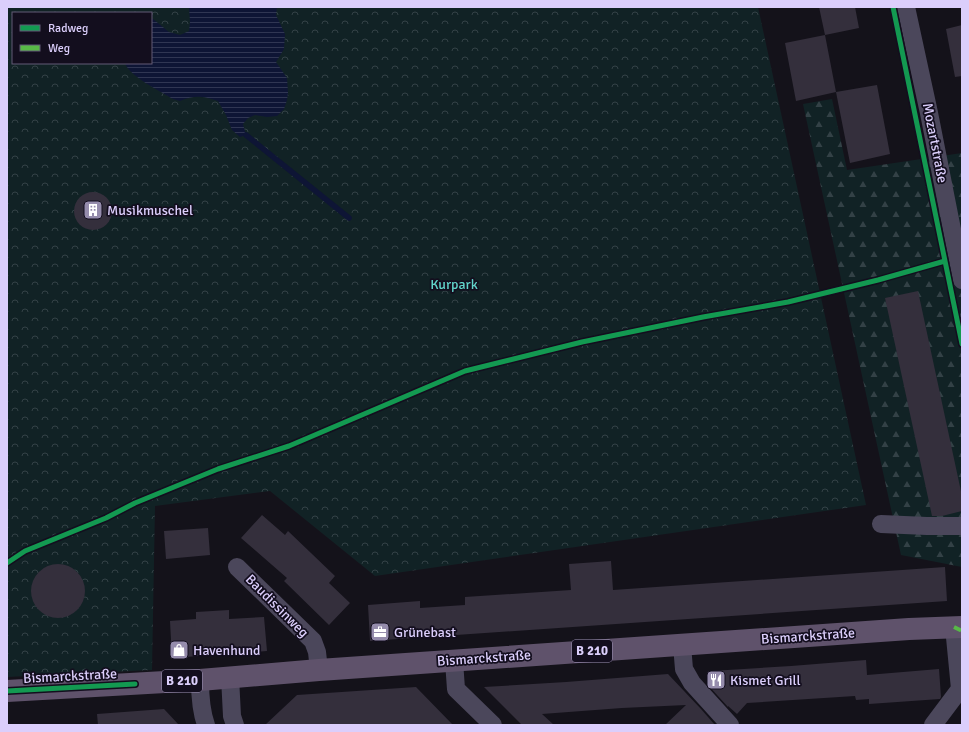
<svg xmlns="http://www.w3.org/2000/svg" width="969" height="732" font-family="Signika,sans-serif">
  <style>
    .forest { fill: url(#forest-firs) }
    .park { fill: url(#park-crowns); fill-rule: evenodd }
    .water { fill: url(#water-rules) }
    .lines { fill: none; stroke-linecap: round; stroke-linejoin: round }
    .stream { stroke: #0e1535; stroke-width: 5.5 }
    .building { fill: #342f3c }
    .minor { stroke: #4b475b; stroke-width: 18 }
    .major { stroke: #5f526b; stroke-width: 22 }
    .quiet { stroke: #58b947; stroke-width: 4; stroke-dasharray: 8 4; stroke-linecap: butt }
    .cycleway-casing { stroke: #130e1e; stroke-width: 8 }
    .cycleway { stroke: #139951; stroke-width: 5 }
    .labels { text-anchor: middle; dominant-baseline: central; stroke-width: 3.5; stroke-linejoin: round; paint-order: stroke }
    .shield { fill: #130e1e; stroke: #9f94b9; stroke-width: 1 }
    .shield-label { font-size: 13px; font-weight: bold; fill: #dbcefb }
    .street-label { font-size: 14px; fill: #dbcefb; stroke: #130e1e }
    .poi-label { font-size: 14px; fill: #dbcefb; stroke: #130e1e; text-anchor: start }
    .park-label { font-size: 14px; fill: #62d4cb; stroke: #130e1e }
  </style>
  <defs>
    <pattern id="forest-firs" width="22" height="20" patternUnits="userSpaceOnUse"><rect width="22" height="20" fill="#112225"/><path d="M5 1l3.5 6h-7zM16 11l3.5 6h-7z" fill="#334146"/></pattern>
    <pattern id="park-crowns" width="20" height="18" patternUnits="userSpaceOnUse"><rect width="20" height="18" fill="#112225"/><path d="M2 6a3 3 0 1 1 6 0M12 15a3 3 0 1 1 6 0" fill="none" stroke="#334146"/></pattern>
    <pattern id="water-rules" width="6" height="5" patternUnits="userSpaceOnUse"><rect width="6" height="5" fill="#0e1535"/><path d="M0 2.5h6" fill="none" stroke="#303653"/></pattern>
  </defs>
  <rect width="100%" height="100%" fill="#14121a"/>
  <!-- forest -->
  <path class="forest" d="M 832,99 L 847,170 L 962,153 L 962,567 L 901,555 L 803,104 Z"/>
  <!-- park -->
  <path class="park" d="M 7,7 L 758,7 L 866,505 L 375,576 L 270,491 L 155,506 L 152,670 L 7,677 ZM 13,13 L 151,13 L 151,63 L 13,63 Z"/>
  <!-- water -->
  <path class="water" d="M 189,7 L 277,7 L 276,15 L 285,34 L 284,49 L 276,62 L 287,78 L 288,93 L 287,100 L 284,109 L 277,116 L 267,117 L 255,115 L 248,118 L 243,124 L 246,135 L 240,137 L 232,130 L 226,115 L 218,101 C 202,96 195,95 180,101 L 173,99 C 160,91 129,76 125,63 L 151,63 L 151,19 L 153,19 L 169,32 L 180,35 L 189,31 L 190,22 Z"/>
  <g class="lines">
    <!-- stream -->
    <path class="stream" d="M 246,135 L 349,218"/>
  </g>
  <!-- building -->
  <path class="building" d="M 819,7 L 855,7 L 859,28 L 825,35 Z
    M 962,25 L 962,76 L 955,77 L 946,29 Z
    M 825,35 L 836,92 L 796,101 L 785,43 Z
    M 877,85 L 890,154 L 850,163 L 836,92 Z
    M74 211a19 19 0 1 1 38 0a19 19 0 1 1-38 0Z
    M 918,291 L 962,496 L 962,511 L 942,516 L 932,516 L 885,298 Z
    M 262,515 L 285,535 L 288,531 L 335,576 L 329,583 L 350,603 L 329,625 L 284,581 L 287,578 L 241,538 Z
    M 208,528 L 210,555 L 166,559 L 164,531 Z
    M 611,561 L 613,590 L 945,567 L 947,601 L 370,641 L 368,605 L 420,601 L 420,608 L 465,605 L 465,597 L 571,590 L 569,564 Z
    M31 591a27 27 0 1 1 54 0a27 27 0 1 1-54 0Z
    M 229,610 L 229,619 L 264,617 L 267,651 L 172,658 L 170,621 L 196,619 L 196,612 Z
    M 866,660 L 867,675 L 939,669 L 941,697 L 940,699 L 869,704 L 869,699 L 856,700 L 855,696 L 747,703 L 737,714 L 728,706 L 728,707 L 707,684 L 711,671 L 791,666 Z
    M 668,674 L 701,709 L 715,725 L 665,725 L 686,705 L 622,708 L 542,714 L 554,725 L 522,725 L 484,687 L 566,682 Z
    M 416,687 L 453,725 L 407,725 L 406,724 L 396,725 L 265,725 L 297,695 Z
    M 164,709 L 179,725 L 98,725 L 97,714 Z"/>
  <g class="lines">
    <!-- minor -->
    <path class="minor" d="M 906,7 L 929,113 L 962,280
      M 881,524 L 927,526 L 962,526
      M 237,567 L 313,641 L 317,652 L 319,670
      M 682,645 L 684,669 L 692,683 L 730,725
      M 454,661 L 456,689 L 493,725
      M 230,677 L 232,716 L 235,725
      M 200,680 C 200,695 201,711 206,725
      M 933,725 L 960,689 L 954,627"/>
    <!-- major -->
    <path class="major" d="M 7,691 L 200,680 L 319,670 L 909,629 L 962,627"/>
    <!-- quiet -->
    <path class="quiet" d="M 954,627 L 962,631"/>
    <defs>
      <path id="cycleway" d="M 893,7 L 962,344
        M 7,563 L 25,551 L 106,518 L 135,503 L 218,469 L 289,446 L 465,371 L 582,342 L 703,317 L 788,302 L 878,280 L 945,261
        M 7,691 L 135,684"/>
    </defs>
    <!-- cycleway casing -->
    <use href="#cycleway" class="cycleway-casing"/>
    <!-- cycleway -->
    <use href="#cycleway" class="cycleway"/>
  </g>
  <!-- icons -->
  <defs>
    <symbol id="building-square" viewBox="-11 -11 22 22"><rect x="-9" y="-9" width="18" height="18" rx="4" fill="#958cac" stroke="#130e1e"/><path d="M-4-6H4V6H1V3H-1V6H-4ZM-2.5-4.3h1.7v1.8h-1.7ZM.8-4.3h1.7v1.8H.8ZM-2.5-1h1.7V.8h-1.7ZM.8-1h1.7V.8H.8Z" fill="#fff"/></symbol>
    <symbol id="office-square" viewBox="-11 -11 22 22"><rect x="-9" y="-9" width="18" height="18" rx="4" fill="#958cac" stroke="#130e1e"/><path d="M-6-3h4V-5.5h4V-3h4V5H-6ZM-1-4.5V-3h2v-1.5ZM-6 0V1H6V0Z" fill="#fff"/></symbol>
    <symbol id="shop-square" viewBox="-11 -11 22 22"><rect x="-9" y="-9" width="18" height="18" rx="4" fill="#958cac" stroke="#130e1e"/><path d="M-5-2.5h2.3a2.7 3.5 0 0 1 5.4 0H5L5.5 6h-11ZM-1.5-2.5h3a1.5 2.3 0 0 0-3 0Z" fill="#fff"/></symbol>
    <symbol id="restaurant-square" viewBox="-11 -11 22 22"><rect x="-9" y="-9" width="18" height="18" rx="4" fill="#958cac" stroke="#130e1e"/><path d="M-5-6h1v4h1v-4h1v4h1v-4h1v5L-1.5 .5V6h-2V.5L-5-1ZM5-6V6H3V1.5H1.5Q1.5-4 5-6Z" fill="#fff"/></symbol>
  </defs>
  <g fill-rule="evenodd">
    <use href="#building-square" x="82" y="199" width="22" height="22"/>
    <use href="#office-square" x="369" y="621" width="22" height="22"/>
    <use href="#shop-square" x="168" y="639" width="22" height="22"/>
    <use href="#restaurant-square" x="705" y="669" width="22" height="22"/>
  </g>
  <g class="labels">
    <!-- shield labels -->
    <g class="shield">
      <rect x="572" y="640" width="40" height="22" rx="3"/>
      <rect x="162" y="670" width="40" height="22" rx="3"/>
    </g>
    <g class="shield-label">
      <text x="592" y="651">B 210</text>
      <text x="182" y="681">B 210</text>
    </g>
    <!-- street labels -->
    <g class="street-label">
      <text transform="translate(935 143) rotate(79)">Mozartstraße</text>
      <text transform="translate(277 606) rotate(45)">Baudissinweg</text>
      <text transform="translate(808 636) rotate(-4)">Bismarckstraße</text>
      <text transform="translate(484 658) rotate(-4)">Bismarckstraße</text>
      <text transform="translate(70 676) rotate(-3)">Bismarckstraße</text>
    </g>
    <!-- poi labels -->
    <g class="poi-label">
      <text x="107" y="210">Musikmuschel</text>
      <text x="394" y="632">Grünebast</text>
      <text x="193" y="650">Havenhund</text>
      <text x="730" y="680">Kismet Grill</text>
    </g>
    <!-- park labels -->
    <g class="park-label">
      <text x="454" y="284">Kurpark</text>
    </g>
  </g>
  <!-- border -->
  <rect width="969" height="732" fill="none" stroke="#dbcefb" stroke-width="16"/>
  <!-- legend -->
  <rect x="12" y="12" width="140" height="52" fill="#130e1e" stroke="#635b76"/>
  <rect x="20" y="25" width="20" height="6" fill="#139951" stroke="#635b76"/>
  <text x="48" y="32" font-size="12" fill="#dbcefb">Radweg</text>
  <rect x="20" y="45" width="20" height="6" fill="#58b947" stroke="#635b76"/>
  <text x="48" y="52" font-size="12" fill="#dbcefb">Weg</text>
</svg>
